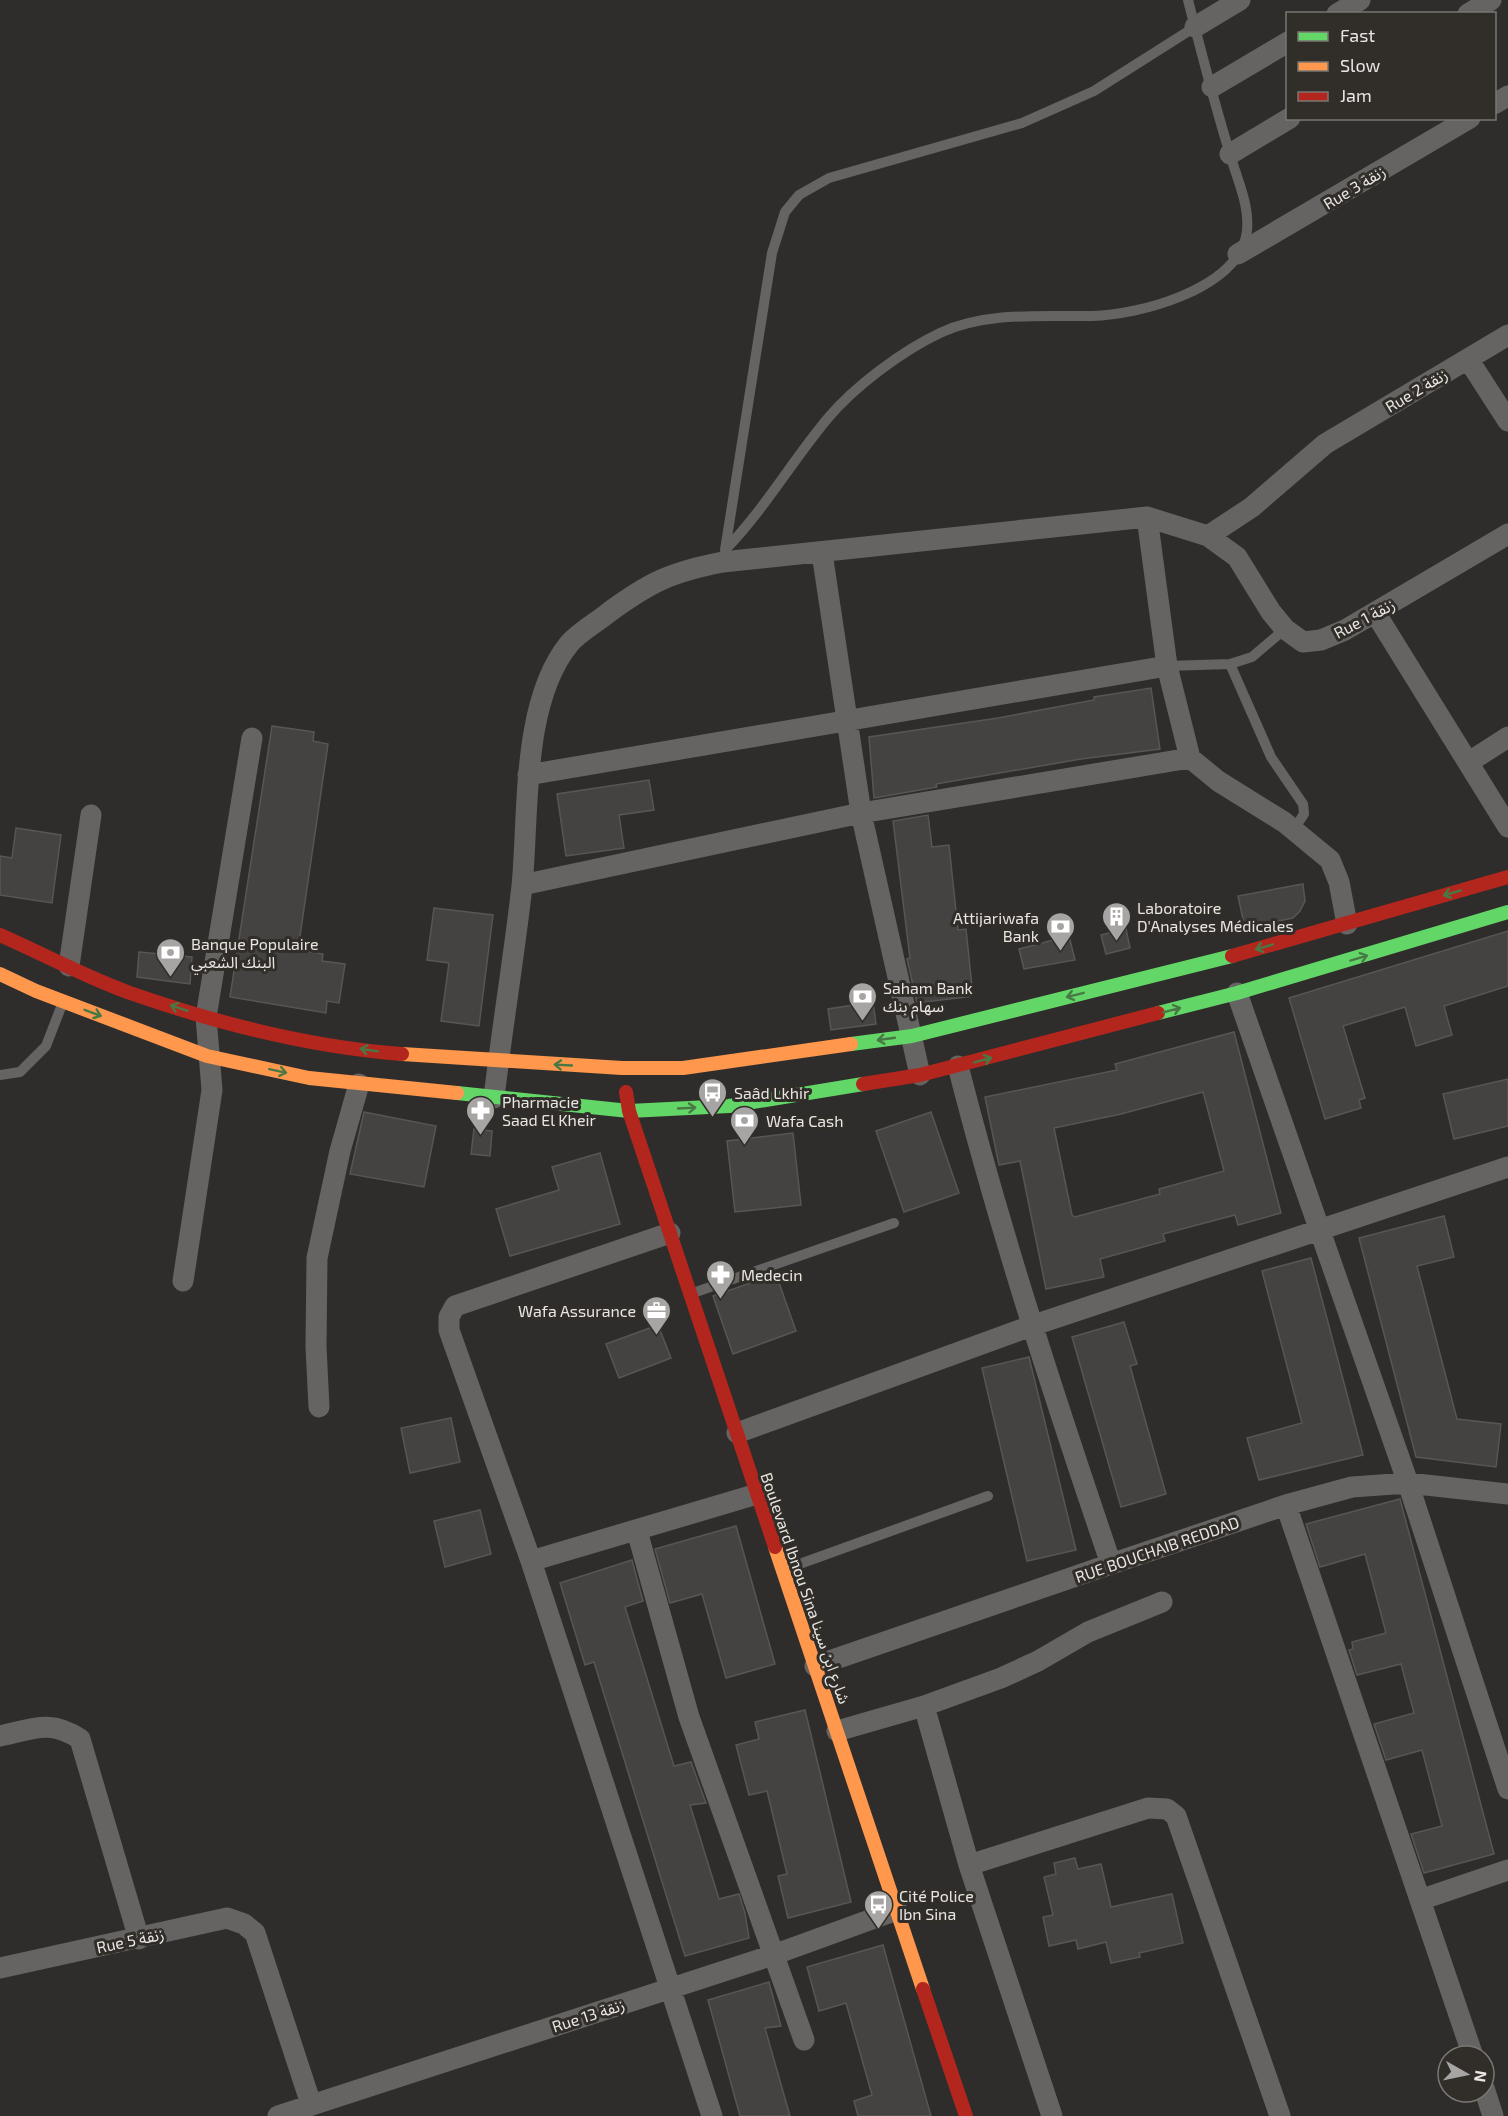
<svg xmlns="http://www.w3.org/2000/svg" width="1508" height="2116" font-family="'Exo 2','Noto Sans Arabic',sans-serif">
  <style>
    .building { fill: #444342; stroke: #585654; stroke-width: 1.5; fill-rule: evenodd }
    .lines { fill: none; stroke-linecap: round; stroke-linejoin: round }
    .lane { stroke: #666463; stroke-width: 10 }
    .street { stroke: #666463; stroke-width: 21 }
    .fast { stroke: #63d668; stroke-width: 14 }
    .slow { stroke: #ff974d; stroke-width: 14 }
    .jam { stroke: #b3261e; stroke-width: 14 }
    .oneway { stroke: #487945 }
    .labels { text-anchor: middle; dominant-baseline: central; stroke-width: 6; stroke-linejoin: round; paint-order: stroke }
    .street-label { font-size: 16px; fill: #e8e6e3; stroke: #312d29 }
    .poi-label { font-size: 16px; fill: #e8e6e3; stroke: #312d29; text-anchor: start }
  </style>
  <rect width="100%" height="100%" fill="#2f2d2b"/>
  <!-- building -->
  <path class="building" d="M 1151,688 L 1160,749 L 1081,759 L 936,784 L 937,787 L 874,798 L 869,737 L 998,718 L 1094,700 L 1094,697 Z
    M 272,726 L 314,732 L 313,741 L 328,744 L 298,950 L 323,954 L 322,961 L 345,964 L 339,1003 L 327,1001 L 326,1013 L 230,997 Z
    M 649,780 L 654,810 L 619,815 L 624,848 L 566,856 L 557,794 Z
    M 928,815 L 932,847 L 949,845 L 958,930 L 966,929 L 973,996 L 917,1003 L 907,959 L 910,958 L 893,821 Z
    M 16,828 L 61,835 L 52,903 L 0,895 L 0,856 L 12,858 Z
    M 1303,884 L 1305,901 L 1300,911 L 1293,918 L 1254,926 L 1244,924 L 1238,896 Z
    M 434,908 L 493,915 L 479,1026 L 441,1021 L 449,963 L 427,960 Z
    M 1126,929 L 1130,948 L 1106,954 L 1101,935 Z
    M 1508,931 L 1508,986 L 1444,1006 L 1452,1035 L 1416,1046 L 1405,1007 L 1343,1026 L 1365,1098 L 1359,1100 L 1361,1108 L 1325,1119 L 1289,998 Z
    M 1069,936 L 1075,960 L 1024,969 L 1019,949 Z
    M 139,952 L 192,957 L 190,984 L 137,977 Z
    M 873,1002 L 876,1024 L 831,1030 L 828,1009 Z
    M 1234,1032 L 1281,1213 L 1238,1225 L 1235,1215 L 1163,1234 L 1165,1241 L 1100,1259 L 1104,1277 L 1046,1289 L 1020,1161 L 999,1165 L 985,1097 L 1117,1070 L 1115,1064 ZM 1203,1092 L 1224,1171 L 1159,1189 L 1160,1194 L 1075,1217 L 1072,1215 L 1054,1128 L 1121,1114 Z
    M 1508,1079 L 1508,1126 L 1454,1139 L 1443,1094 Z
    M 364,1112 L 436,1126 L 424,1187 L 350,1174 Z
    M 931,1112 L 959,1193 L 904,1212 L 876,1131 Z
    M 474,1129 L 492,1131 L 490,1156 L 471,1154 Z
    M 793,1133 L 801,1205 L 735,1212 L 727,1141 Z
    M 600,1153 L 620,1224 L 510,1256 L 496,1209 L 559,1190 L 552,1167 Z
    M 1444,1216 L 1454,1257 L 1417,1266 L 1457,1419 L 1501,1424 L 1496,1467 L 1416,1457 L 1359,1238 Z
    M 1311,1258 L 1363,1455 L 1259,1480 L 1247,1438 L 1302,1423 L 1262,1271 Z
    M 776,1274 L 796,1331 L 733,1354 L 713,1296 Z
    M 1124,1322 L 1137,1364 L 1130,1366 L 1166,1494 L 1121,1507 L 1072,1337 Z
    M 658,1325 L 671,1358 L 619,1378 L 606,1344 Z
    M 1029,1357 L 1076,1550 L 1027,1561 L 982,1368 Z
    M 451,1418 L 460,1462 L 410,1473 L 401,1428 Z
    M 1400,1499 L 1494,1854 L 1424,1873 L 1411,1834 L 1442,1826 L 1422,1750 L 1386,1760 L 1374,1724 L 1414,1713 L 1401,1664 L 1357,1675 L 1349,1650 L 1353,1649 L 1352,1642 L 1386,1633 L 1365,1554 L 1320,1567 L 1306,1524 Z
    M 480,1510 L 491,1554 L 445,1567 L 434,1521 Z
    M 736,1526 L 775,1664 L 726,1678 L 702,1594 L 670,1603 L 655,1549 Z
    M 632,1560 L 643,1601 L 625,1607 L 674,1766 L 691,1762 L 706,1803 L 690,1805 L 719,1899 L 739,1894 L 745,1913 L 749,1938 L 685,1956 L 594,1662 L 585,1665 L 560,1583 Z
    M 805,1710 L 851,1902 L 788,1918 L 778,1876 L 787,1874 L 767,1791 L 749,1795 L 736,1745 L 759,1739 L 755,1722 Z
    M 1075,1858 L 1078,1869 L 1101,1864 L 1111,1907 L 1172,1894 L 1183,1943 L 1139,1953 L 1140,1957 L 1111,1963 L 1106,1942 L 1078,1949 L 1076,1940 L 1049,1946 L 1043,1917 L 1053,1915 L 1044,1877 L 1056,1874 L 1054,1863 Z
    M 883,1945 L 931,2116 L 858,2116 L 854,2101 L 872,2095 L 846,2003 L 819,2011 L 807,1967 Z
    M 769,1982 L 781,2026 L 765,2028 L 790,2116 L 740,2116 L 708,2000 Z"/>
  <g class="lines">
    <!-- lane -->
    <path class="lane" d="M 725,550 C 764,510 792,461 828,418 C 855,386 902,351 940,333 C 986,311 1044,317 1092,316 C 1139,315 1233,290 1246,237 C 1252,209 1237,180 1230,154 C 1214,103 1201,51 1188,0
      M 725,550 L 772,253 L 785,212 L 799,195 L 829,178 L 1022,123 L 1094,91 L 1195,27
      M 1230,664 L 1271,757 L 1303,804 L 1304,814 L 1294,829
      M 1167,666 L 1230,664 L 1252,657 L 1285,629
      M 0,1075 L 20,1072 L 46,1046 L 63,1002
      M 693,1293 L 894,1223
      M 783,1570 L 988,1496"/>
    <!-- street -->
    <path class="street" d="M 1337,14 L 1360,0
      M 1468,14 L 1491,0
      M 1195,27 L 1240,0
      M 1212,87 L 1288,42
      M 1494,104 L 1508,96
      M 1230,154 L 1290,118
      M 1238,254 L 1470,118
      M 1468,359 L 1508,421
      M 1147,517 L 1208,536 L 1237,557 L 1271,612 L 1285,629 L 1303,642 L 1321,640 L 1345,630 L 1508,534
      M 1208,536 L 1252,507 L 1325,444 L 1508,335
      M 822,553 L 861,813 L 920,1075
      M 1376,614 L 1508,827
      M 1469,762 L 1508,737
      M 528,775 L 1167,666
      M 522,885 L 861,813 L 1190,758
      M 69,966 L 91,815
      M 1237,993 L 1408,1483 L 1508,1789
      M 958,1066 C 1001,1235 1055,1399 1111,1564
      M 494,1098 C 502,1028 514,957 522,886 C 529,814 521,703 569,644 C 579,632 596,623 608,613 C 650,582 671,572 723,562 L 1147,517 L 1167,666 L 1190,758 L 1218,781 L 1284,822 L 1330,860 L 1339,882 L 1347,924
      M 670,1233 L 455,1306 L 449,1317 L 449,1330 L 531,1561 L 712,2116
      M 183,1281 L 212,1090 L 206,1017 L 252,738
      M 319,1407 L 316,1347 L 317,1258 L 340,1151 L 359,1084
      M 737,1433 L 1031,1326 L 1508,1167
      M 1286,1505 L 1473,2056
      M 637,1531 L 689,1717 L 804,2040
      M 531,1561 L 757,1494
      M 815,1666 L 1111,1564 L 1286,1505 L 1352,1487 L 1408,1483 L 1508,1494
      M 924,1706 L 969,1865 L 1052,2116
      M 837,1731 L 924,1706 L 1001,1678 L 1038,1661 L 1088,1632 L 1162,1602
      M 0,1736 C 33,1729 50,1719 80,1739 L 139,1939
      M 969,1865 L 1148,1808 L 1167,1809 L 1176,1816 L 1280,2116
      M 1420,1900 L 1508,1870
      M 0,1968 L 227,1918 L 244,1924 L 255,1933 L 311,2104
      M 1484,2088 L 1493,2116
      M 278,2116 L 773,1955 L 897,1910"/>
    <!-- fast -->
    <path class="fast" d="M 1158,1013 L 1237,993 L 1508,912
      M 851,1044 L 912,1036 L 1232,956
      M 457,1093 L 629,1111 L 729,1106 L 863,1084"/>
    <!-- slow -->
    <path class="slow" d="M 0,974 L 36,991 L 207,1056 L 309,1078 L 457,1093
      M 402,1054 L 622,1068 L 683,1068 L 851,1044
      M 775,1547 L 923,1989"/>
    <!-- jam -->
    <path class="jam" d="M 0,935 C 43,954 86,977 130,993 C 216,1023 311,1047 402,1054
      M 1232,956 L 1508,877
      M 863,1084 L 920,1075 L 1158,1013
      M 626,1092 L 629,1111 L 775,1547
      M 923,1989 L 966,2116"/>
  </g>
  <!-- one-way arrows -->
  <defs><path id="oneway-shaft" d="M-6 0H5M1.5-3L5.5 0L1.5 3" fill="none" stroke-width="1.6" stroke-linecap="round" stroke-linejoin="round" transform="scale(1.5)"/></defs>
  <g class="oneway">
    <use href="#oneway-shaft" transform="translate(1452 893) rotate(164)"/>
    <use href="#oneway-shaft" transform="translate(1264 947) rotate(164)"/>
    <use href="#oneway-shaft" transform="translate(1359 958) rotate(-17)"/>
    <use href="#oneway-shaft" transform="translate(1075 995) rotate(166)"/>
    <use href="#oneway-shaft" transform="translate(179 1008) rotate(-162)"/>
    <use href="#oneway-shaft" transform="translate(1172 1010) rotate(-15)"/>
    <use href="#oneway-shaft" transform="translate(93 1013) rotate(21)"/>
    <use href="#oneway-shaft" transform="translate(886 1039) rotate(172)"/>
    <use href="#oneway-shaft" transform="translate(369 1050) rotate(-171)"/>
    <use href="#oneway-shaft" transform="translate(983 1060) rotate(-15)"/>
    <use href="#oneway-shaft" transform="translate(563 1065) rotate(-177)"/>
    <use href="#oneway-shaft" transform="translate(278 1071) rotate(12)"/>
    <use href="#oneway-shaft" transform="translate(687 1108) rotate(-3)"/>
  </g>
  <!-- icons -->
  <defs>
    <symbol id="building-pin" viewBox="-11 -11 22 30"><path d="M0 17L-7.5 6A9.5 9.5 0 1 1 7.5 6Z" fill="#a7a5a3" stroke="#312d29"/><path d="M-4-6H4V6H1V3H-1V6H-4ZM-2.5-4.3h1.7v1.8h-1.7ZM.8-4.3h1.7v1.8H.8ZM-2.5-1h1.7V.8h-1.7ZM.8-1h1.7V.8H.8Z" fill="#fff"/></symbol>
    <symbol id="bank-pin" viewBox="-11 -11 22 30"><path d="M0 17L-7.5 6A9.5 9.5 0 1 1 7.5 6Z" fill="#a7a5a3" stroke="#312d29"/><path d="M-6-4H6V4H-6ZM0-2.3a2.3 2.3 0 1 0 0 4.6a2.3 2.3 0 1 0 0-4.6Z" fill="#fff"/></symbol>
    <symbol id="bus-pin" viewBox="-11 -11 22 30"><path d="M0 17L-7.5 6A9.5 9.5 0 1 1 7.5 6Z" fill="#a7a5a3" stroke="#312d29"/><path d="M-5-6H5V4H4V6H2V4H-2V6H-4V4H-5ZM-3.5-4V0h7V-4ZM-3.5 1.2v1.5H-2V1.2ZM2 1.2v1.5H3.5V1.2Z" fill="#fff"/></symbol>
    <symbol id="pharmacy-pin" viewBox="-11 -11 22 30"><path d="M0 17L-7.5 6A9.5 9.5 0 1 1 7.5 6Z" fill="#a7a5a3" stroke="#312d29"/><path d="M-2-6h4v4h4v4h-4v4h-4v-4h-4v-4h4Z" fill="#fff"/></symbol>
    <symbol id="office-pin" viewBox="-11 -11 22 30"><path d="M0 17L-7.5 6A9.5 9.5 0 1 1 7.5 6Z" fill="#a7a5a3" stroke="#312d29"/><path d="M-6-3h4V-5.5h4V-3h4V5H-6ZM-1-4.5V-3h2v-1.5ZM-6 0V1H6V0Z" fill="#fff"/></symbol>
  </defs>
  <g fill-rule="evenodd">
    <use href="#building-pin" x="1100" y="900" width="33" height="45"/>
    <use href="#bank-pin" x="1044" y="910" width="33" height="45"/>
    <use href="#bank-pin" x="154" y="936" width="33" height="45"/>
    <use href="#bank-pin" x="846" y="980" width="33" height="45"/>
    <use href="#bus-pin" x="696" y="1076" width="33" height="45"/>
    <use href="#pharmacy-pin" x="464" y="1094" width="33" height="45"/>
    <use href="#bank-pin" x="728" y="1104" width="33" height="45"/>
    <use href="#pharmacy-pin" x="704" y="1258" width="33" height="45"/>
    <use href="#office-pin" x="640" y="1294" width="33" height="45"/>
    <use href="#bus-pin" x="862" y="1888" width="33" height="45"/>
  </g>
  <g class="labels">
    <!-- street labels -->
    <g class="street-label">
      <text transform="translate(1354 187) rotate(-31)">Rue 3 زنقة</text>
      <text transform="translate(1416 390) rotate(-31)">Rue 2 زنقة</text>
      <text transform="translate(1364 618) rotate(-28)">Rue 1 زنقة</text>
      <text transform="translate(1157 1549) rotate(-19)">RUE BOUCHAIB REDDAD</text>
      <text transform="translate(806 1588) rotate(71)">Boulevard Ibnou Sina شارع ابن سينا</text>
      <text transform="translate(130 1940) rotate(-12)">Rue 5 زنقة</text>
      <text transform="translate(588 2015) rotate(-18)">Rue 13 زنقة</text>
    </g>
    <!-- poi labels -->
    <g class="poi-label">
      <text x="1137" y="907">Laboratoire<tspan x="1137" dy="18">D'Analyses Médicales</tspan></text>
      <text x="1039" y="917" text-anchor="end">Attijariwafa<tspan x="1039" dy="18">Bank</tspan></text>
      <text x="191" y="943">Banque Populaire<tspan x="191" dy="18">البنك الشعبي</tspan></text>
      <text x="883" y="987">Saham Bank<tspan x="883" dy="18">سهام بنك</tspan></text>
      <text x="734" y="1092">Saâd Lkhir</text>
      <text x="502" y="1101">Pharmacie<tspan x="502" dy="18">Saad El Kheir</tspan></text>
      <text x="766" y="1120">Wafa Cash</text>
      <text x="741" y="1274">Medecin</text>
      <text x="636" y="1310" text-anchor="end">Wafa Assurance</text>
      <text x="899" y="1895">Cité Police<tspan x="899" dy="18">Ibn Sina</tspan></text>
    </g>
  </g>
  <!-- legend -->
  <rect x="1286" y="12" width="210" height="108" fill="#312d29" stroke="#7a7773" stroke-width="1.5"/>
  <rect x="1298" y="32" width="30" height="9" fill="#63d668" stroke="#7a7773" stroke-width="1.5"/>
  <text x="1340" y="42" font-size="18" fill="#e8e6e3">Fast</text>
  <rect x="1298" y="62" width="30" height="9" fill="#ff974d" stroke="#7a7773" stroke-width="1.5"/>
  <text x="1340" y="72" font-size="18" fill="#e8e6e3">Slow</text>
  <rect x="1298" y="92" width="30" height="9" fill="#b3261e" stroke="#7a7773" stroke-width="1.5"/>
  <text x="1340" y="102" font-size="18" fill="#e8e6e3">Jam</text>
  <!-- north arrow -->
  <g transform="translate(1466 2074) rotate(99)"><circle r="28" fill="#312d29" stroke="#7a7773" stroke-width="1.5"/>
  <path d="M0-4.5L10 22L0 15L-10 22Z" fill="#a7a5a3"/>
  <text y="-9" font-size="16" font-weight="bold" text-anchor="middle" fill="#e8e6e3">N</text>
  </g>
</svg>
